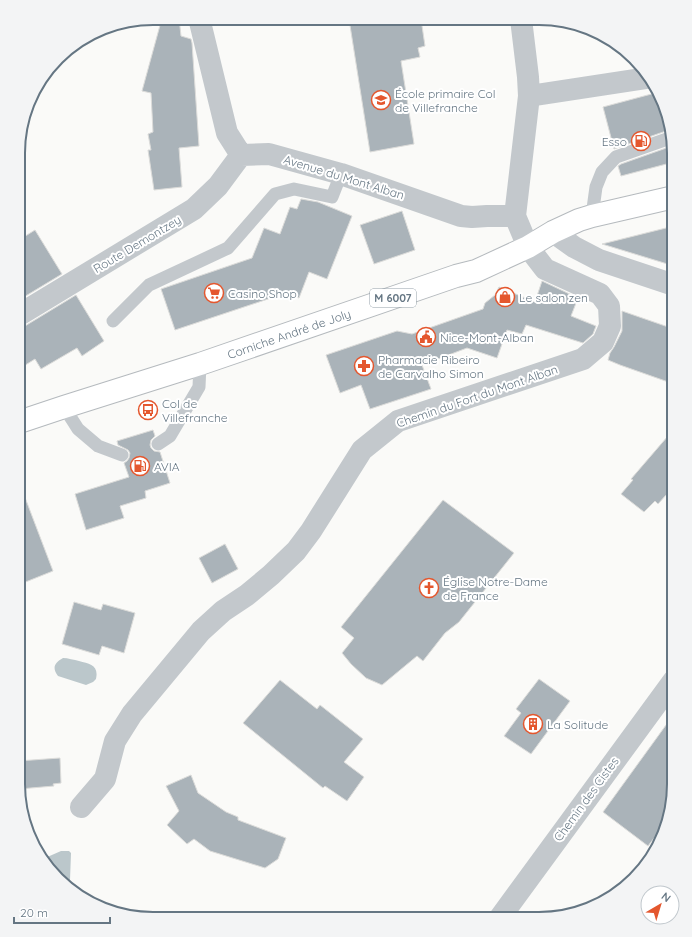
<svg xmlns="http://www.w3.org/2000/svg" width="692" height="937" font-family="Quicksand,sans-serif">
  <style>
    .water { fill: #bbc7cb }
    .building { fill: #aab3b9; stroke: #dcdcda }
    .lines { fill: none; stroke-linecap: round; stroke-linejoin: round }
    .primary-casing { stroke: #b5babe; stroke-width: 24 }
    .service { stroke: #c3c8cc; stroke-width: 13 }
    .minor { stroke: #c3c8cc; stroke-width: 22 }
    .primary { stroke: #fff; stroke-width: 22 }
    .labels { text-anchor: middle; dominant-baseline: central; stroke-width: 4; stroke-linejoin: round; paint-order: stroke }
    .shield { fill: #fff; stroke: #939fa8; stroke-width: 1 }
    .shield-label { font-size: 11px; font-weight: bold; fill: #657683 }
    .poi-label { font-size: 12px; fill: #657683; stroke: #fff; text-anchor: start }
    .street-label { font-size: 12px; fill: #657683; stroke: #fff }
    .rim { fill: none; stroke: #657683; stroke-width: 2 }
  </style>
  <rect width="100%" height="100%" fill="#fafaf8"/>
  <!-- water -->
  <path class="water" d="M 63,658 C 68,658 74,660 79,661 C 90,664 99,665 96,679 L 93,682 L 86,685 L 58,676 C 52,668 54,663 63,658 Z
    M 61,851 L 69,851 L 71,853 L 70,880 L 64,880 L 45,858 Z"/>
  <!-- building -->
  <path class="building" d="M 162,18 L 179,18 L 181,36 L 191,39 L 192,43 L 199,146 L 179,148 L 182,187 L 154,190 L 148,150 L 151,150 L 148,134 L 153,132 L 151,93 L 142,91 Z
    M 349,19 L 421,19 L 425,46 L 418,48 L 420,57 L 401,61 L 414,144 L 370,152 Z
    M 659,92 L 669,130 L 614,149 L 603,107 Z
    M 672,146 L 674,153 L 674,162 L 621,176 L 618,166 L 621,164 Z
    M 301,199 L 318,202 L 352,216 L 327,279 L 309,272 L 299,298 L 286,293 L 175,330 L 161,289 L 252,258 L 264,228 L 280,234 L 290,207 L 297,209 Z
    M 402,211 L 415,250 L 374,264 L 360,225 Z
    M 674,226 L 674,266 L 602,244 Z
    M 35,230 L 62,274 L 19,300 L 19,240 Z
    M 542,281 L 578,298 L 571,316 L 596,326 L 593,334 L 583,343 L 526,325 L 522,334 L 507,330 L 497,358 L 467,348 L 422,365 L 431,389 L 370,409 L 361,385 L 340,393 L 326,355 L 397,331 L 412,334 L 483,309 L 485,303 L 495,295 L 499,287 L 535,302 Z
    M 76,295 L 104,341 L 82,356 L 77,348 L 41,369 L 35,359 L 19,369 L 19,327 L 25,326 Z
    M 622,311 L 674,329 L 674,384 L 620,365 L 608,360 L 610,353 L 614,347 L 622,331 Z
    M 674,429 L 674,486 L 658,504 L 655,501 L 644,512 L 621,494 L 633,480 L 631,479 Z
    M 153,430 L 155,436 L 151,440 L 150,445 L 151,448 L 154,451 L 160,452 L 170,483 L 145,491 L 146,498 L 120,506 L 124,518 L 86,530 L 75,494 L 129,477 L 124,463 L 127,461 L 129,458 L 130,453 L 128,450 L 118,445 L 117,441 Z
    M 19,487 L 21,487 L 53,571 L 18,585 Z
    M 443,500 L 514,553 L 459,622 L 445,633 L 423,661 L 417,656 L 382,685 L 366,678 L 351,664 L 342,653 L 354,638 L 341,627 Z
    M 225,544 L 238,569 L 212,583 L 199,558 Z
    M 74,602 L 101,610 L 103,604 L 135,613 L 124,653 L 102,646 L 99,655 L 62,644 Z
    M 539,679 L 570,701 L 531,754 L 504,736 L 521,713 L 516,709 Z
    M 280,680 L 317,709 L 320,705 L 363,739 L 344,762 L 364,777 L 347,801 L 325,786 L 323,788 L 243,723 Z
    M 674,714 L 674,793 L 661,829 L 648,846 L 603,812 Z
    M 60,758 L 61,783 L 53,784 L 54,786 L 19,789 L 18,784 L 18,761 Z
    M 191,775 L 198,793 L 226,812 L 238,817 L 238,820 L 286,838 L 278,859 L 265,868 L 210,851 L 194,839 L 187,844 L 167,825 L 179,811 L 166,786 Z"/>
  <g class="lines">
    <defs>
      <path id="primary" d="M 19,422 L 64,407 L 200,364 L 456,276 L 476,271 L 528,247 L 553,232 L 579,220 L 592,216 L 674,197"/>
    </defs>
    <!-- primary casing -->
    <use href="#primary" class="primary-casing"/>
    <!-- service -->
    <path class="service" d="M 592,216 L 596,187 L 602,172 L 616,157 L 670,138
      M 113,321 L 149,285 L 228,248 L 275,194 L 294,189 L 332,197 L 341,174
      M 64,407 L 78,429 L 98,446 L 122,455
      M 158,444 L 170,436 L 199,387 L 200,364"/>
    <!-- minor -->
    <path class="minor" d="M 199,18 L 227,133 L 241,155
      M 529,96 L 647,78
      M 241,155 L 269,154 L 341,174 L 461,216 L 472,217 L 487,216 L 515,216
      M 553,232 L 574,247 L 599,260 L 674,285
      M 19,315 L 194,209 L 218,186 L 241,155
      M 81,807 L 105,779 L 115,741 L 132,714 L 201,631 L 223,611 L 247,595 L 271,575 L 296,551 L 311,531 L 362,450 L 398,421 L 583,359 L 603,342 L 610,326 L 609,306 L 600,294 L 545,269 L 528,247 L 515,216 L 529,96 L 528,77 L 521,19
      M 499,919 L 674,680"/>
    <!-- primary -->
    <use href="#primary" class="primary"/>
  </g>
  <!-- icons -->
  <defs>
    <symbol id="school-ring" viewBox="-11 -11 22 22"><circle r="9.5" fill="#fff" stroke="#e4572e" stroke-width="1.5"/><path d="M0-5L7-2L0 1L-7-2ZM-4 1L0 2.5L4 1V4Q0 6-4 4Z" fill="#e4572e"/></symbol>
    <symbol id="fuel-ring" viewBox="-11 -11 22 22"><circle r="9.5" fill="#fff" stroke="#e4572e" stroke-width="1.5"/><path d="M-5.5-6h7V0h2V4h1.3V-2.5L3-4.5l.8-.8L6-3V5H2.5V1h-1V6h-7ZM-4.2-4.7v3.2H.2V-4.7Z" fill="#e4572e"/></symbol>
    <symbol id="supermarket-ring" viewBox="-11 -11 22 22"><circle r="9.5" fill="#fff" stroke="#e4572e" stroke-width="1.5"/><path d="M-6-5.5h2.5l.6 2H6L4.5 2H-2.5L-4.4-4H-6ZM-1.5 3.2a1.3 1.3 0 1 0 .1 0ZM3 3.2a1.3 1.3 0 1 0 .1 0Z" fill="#e4572e"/></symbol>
    <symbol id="shop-ring" viewBox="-11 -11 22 22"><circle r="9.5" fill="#fff" stroke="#e4572e" stroke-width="1.5"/><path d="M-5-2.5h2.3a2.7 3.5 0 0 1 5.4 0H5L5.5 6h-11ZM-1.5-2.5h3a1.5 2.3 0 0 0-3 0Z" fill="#e4572e"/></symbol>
    <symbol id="civic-ring" viewBox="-11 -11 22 22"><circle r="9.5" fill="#fff" stroke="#e4572e" stroke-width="1.5"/><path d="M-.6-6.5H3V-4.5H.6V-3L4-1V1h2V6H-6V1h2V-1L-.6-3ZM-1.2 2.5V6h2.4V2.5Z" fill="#e4572e"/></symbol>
    <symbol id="pharmacy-ring" viewBox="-11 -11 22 22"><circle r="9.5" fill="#fff" stroke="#e4572e" stroke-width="1.5"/><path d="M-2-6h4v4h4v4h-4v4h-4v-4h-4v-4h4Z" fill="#e4572e"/></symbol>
    <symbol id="bus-ring" viewBox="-11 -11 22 22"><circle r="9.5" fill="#fff" stroke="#e4572e" stroke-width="1.5"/><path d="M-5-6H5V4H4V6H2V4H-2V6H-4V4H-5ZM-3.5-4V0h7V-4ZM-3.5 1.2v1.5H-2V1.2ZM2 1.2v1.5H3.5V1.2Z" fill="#e4572e"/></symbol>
    <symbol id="church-ring" viewBox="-11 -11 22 22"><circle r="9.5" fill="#fff" stroke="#e4572e" stroke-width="1.5"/><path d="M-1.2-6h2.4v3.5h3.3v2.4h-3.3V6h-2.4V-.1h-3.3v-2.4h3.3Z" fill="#e4572e"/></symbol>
    <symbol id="building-ring" viewBox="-11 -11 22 22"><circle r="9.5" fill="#fff" stroke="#e4572e" stroke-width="1.5"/><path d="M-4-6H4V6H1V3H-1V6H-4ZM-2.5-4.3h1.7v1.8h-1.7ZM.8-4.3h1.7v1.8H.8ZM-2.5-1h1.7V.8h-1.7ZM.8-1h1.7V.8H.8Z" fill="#e4572e"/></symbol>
  </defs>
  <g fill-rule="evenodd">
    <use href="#school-ring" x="370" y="89" width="22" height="22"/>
    <use href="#fuel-ring" x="630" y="130" width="22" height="22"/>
    <use href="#supermarket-ring" x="203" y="282" width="22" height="22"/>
    <use href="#shop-ring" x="494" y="286" width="22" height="22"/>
    <use href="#civic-ring" x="415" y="326" width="22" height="22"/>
    <use href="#pharmacy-ring" x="353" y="355" width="22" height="22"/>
    <use href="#bus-ring" x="137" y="399" width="22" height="22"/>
    <use href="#fuel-ring" x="129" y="455" width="22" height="22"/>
    <use href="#church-ring" x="418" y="577" width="22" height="22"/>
    <use href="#building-ring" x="522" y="713" width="22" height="22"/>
  </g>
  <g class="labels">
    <!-- shield labels -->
    <rect class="shield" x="370" y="289" width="46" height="18" rx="3"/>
    <g class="shield-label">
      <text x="393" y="298">M 6007</text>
    </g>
    <!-- poi labels -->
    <g class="poi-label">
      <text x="395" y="93">École primaire Col<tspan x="395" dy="14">de Villefranche</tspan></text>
      <text x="627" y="141" text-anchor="end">Esso</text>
      <text x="228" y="293">Casino Shop</text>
      <text x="519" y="297">Le salon zen</text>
      <text x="440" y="337">Nice-Mont-Alban</text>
      <text x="378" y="359">Pharmacie Ribeiro<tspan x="378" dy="14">de Carvalho Simon</tspan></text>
      <text x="162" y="403">Col de<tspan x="162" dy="14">Villefranche</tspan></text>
      <text x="154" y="466">AVIA</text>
      <text x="443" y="581">Église Notre-Dame<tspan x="443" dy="14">de France</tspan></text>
      <text x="547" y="724">La Solitude</text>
    </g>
    <!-- street labels -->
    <g class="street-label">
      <text transform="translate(344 177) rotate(17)">Avenue du Mont Alban</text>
      <text transform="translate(137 244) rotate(-31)">Route Demontzey</text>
      <text transform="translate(289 334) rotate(-19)">Corniche André de Joly</text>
      <text transform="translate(477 396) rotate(-19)">Chemin du Fort du Mont Alban</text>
      <text transform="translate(586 799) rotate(-54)">Chemin des Cistes</text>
    </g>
  </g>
  <!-- crop -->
  <path d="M0 0H692V937H0ZM153 25H539A128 128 0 0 1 667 153V784A128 128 0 0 1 539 912H153A128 128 0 0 1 25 784V153A128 128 0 0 1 153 25Z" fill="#f3f4f5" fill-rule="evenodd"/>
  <path class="rim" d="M153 25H539A128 128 0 0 1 667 153V784A128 128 0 0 1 539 912H153A128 128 0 0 1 25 784V153A128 128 0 0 1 153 25Z"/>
  <!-- north arrow -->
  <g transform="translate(660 905) rotate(38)"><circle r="19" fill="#ffffff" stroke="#c1c8cd"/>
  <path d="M0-3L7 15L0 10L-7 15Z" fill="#e4572e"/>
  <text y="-6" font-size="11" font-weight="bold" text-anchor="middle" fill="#657683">N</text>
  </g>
  <!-- scale -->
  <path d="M14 917v6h96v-6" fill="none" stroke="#657683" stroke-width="2"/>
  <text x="20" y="917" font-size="12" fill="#657683" stroke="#ffffff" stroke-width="3" paint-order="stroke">20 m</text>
</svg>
